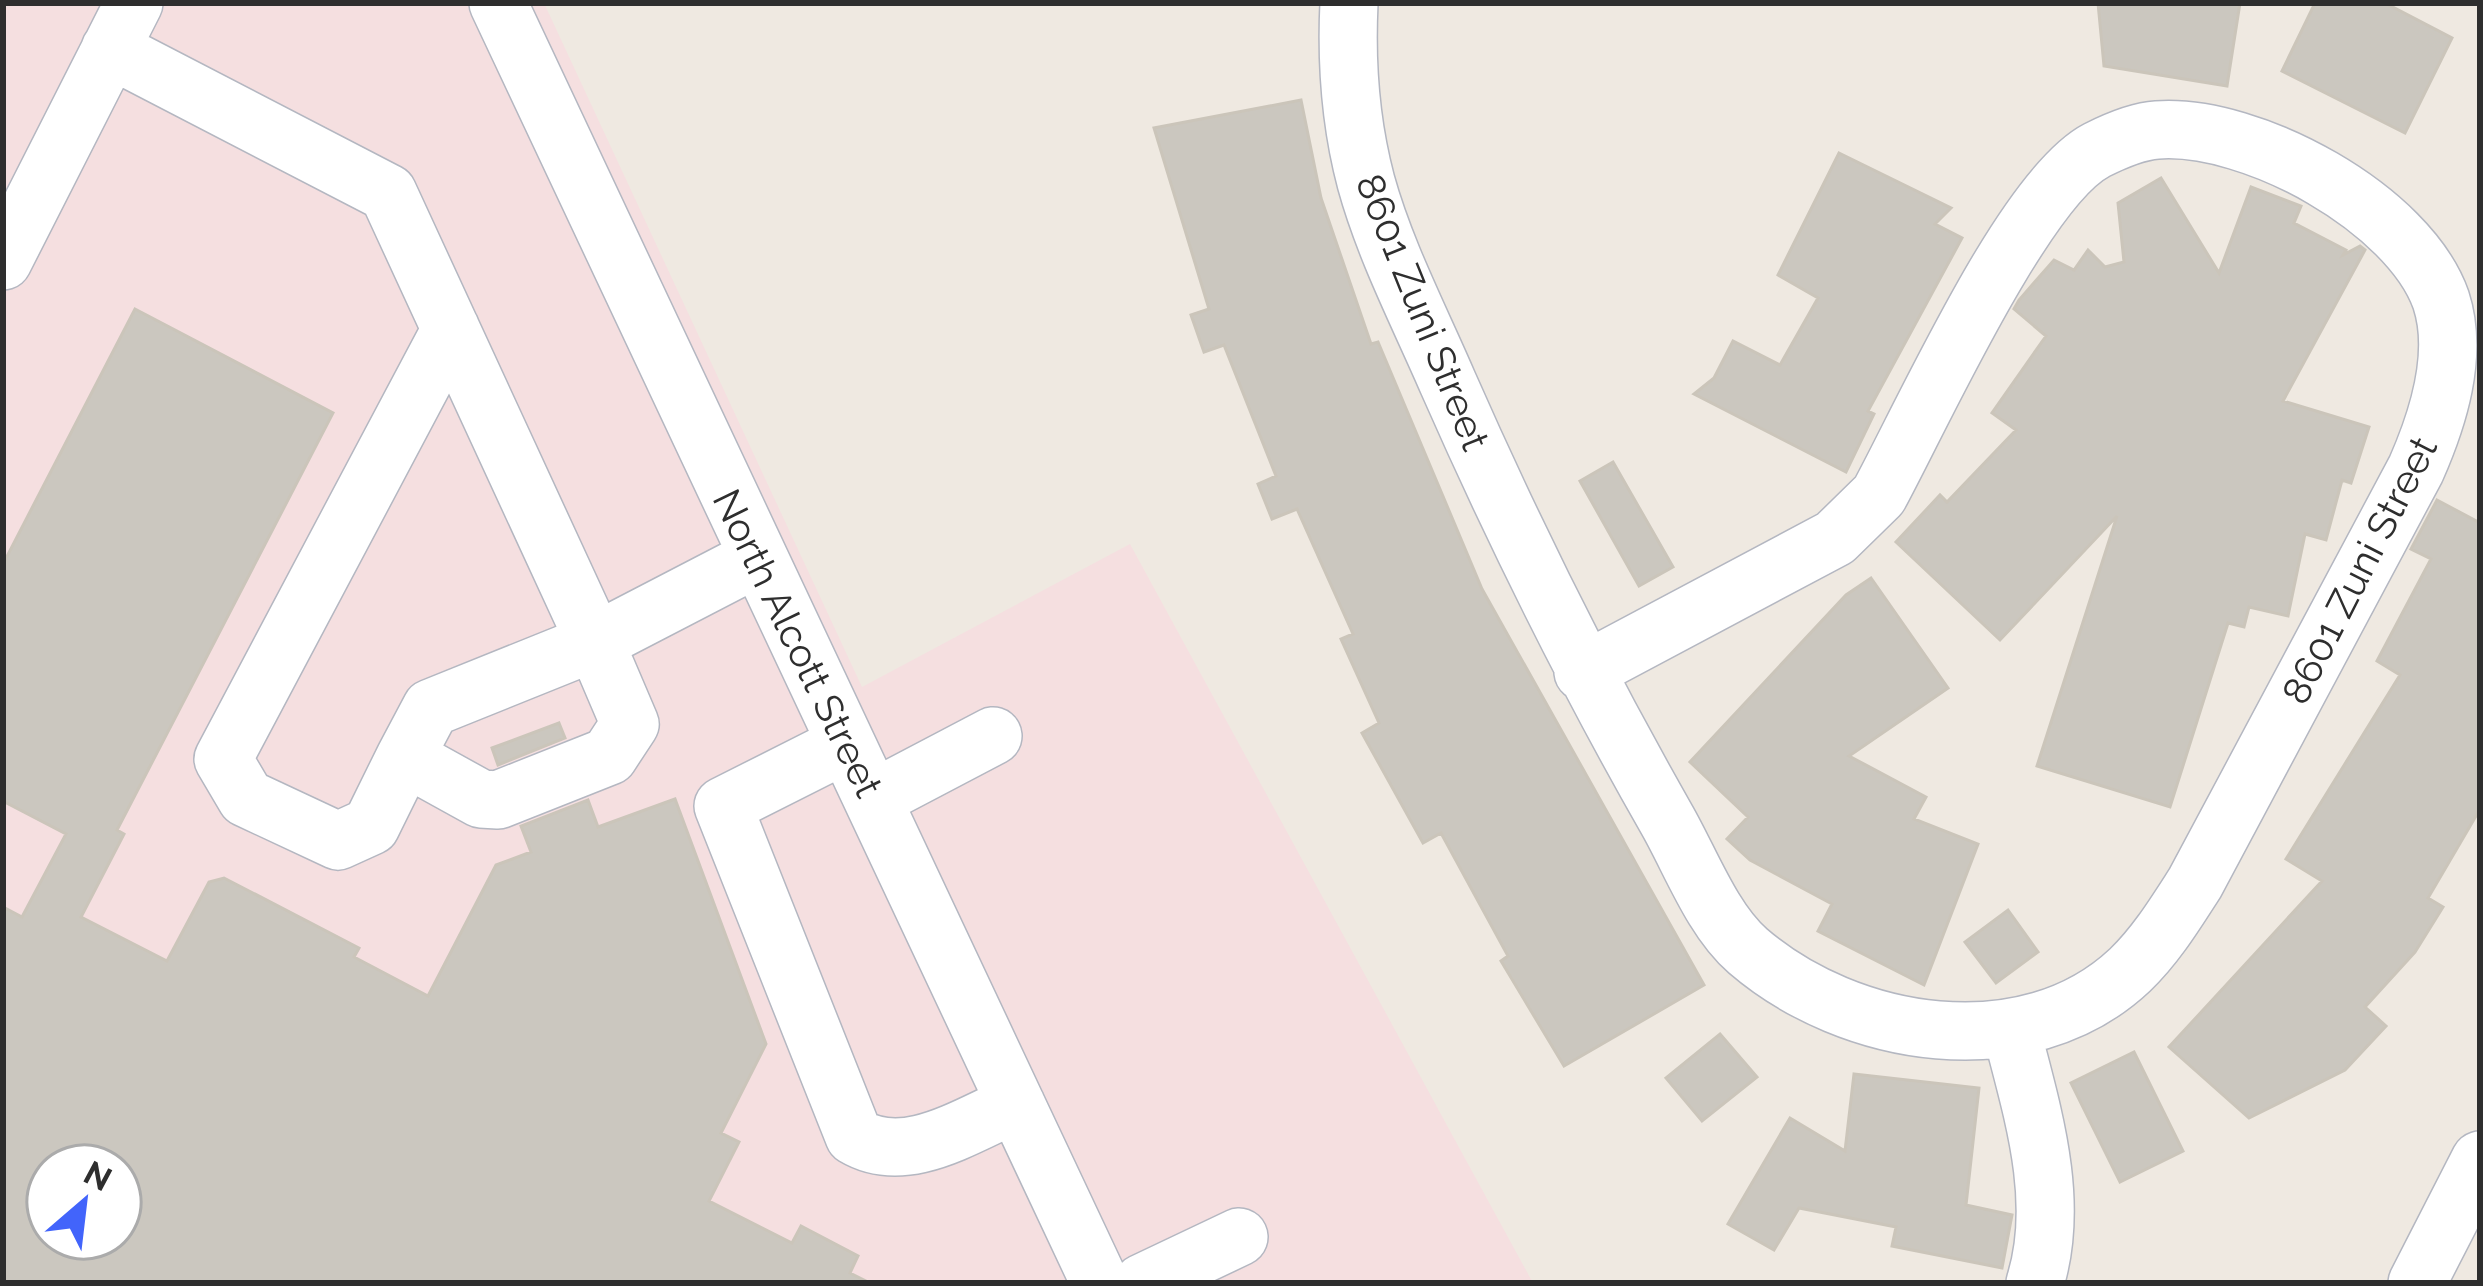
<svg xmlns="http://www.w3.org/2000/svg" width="2483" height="1286" font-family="Raleway,sans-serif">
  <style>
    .medical { fill: #f5dfe0; fill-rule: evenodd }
    .building { fill: #cbc7bf; stroke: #cbc5ba; stroke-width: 3; fill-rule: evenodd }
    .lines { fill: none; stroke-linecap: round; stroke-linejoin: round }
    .minor-casing { stroke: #b4b7c1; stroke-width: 60 }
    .minor { stroke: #fff; stroke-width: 57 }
    .labels { text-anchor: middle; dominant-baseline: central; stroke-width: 10; stroke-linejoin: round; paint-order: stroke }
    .street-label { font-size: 39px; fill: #2e2e2e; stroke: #fff }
  </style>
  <rect width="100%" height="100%" fill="#efe9e1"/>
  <!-- medical -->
  <path class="medical" d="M 3,3 L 544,3 L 862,687 L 1130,544 L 1533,1283 L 3,1283 ZM 48,1166 L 120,1166 L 120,1238 L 48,1238 Z"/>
  <!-- building -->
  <path class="building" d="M 2098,3 L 2240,3 L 2227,86 L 2104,66 Z
    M 2315,3 L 2385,3 L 2452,38 L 2405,133 L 2282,71 Z
    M 1301,100 L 1321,198 L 1371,344 L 1378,342 L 1482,589 L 1704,985 L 1564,1066 L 1501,961 L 1508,956 L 1441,833 L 1423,843 L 1362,733 L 1379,723 L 1341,639 L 1353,634 L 1297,509 L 1272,519 L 1258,484 L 1276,476 L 1224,345 L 1204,352 L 1191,315 L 1209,309 L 1154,128 Z
    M 1839,153 L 1951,208 L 1935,224 L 1962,238 L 1868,411 L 1874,414 L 1846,472 L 1694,394 L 1714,378 L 1733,341 L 1780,365 L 1818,298 L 1778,275 Z
    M 2161,178 L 2219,273 L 2251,187 L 2301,206 L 2294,223 L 2346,250 L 2343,255 L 2360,246 L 2365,250 L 2283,401 L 2369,427 L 2351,483 L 2342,480 L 2326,540 L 2305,534 L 2288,616 L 2249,607 L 2244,627 L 2228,623 L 2170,807 L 2037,766 L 2117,516 L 2000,640 L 1896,542 L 1940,495 L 1947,502 L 2016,430 L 1992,413 L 2046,336 L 2014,309 L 2019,300 L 2054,260 L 2074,270 L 2088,250 L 2105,267 L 2124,262 L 2118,203 Z
    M 135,309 L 333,413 L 117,830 L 124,834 L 81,917 L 167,961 L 209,882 L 224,878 L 359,948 L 354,957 L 428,996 L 496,865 L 531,852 L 521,826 L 588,800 L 598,827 L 675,799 L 766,1044 L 721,1133 L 739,1142 L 709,1201 L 792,1243 L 801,1226 L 858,1256 L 850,1273 L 870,1283 L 3,1283 L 3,907 L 22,917 L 66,834 L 3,801 L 3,564 ZM 48,1166 L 120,1166 L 120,1238 L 48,1238 Z
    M 1613,462 L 1673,567 L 1639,586 L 1580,481 Z
    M 2437,500 L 2480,523 L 2480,809 L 2428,898 L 2443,907 L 2415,952 L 2365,1007 L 2386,1026 L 2345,1070 L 2249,1118 L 2169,1047 L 2322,881 L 2286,859 L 2400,675 L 2377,661 L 2431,559 L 2411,549 Z
    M 1871,578 L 1948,688 L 1849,756 L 1926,797 L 1914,819 L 1978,844 L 1924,985 L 1818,931 L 1832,904 L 1750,860 L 1727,839 L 1748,817 L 1690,762 L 1846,595 Z
    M 559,723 L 565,738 L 498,765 L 492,748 Z
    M 2008,910 L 2038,952 L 1996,983 L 1965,942 Z
    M 1720,1034 L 1757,1077 L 1702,1121 L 1666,1078 Z
    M 2134,1052 L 2183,1151 L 2120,1182 L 2071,1083 Z
    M 1854,1074 L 1979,1088 L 1966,1205 L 2012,1215 L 2002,1268 L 1892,1246 L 1896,1227 L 1799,1208 L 1774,1250 L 1728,1224 L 1790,1118 L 1845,1151 Z"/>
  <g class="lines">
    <defs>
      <path id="minor" d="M 498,3 L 1100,1283
        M 1349,3 C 1346,65 1350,122 1366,182 C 1385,251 1420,318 1448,383 C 1514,533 1586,678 1667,820 C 1690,860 1712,920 1748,951 C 1849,1038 2026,1068 2130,970 C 2156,945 2175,914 2195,883 L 2416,469 C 2438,419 2459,355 2441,300 C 2409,209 2252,123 2157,130 C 2139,131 2113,142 2097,150 C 2024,188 1922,416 1879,495 L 1835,538 L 1583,672
        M 110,49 L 388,193 L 595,642 L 757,558
        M 3,261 L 134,3
        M 595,642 L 630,724 L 609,756 L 498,800 L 481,799 L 405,757 L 431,708 Z
        M 846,744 L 723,806 L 854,1136 C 906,1167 966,1125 1016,1104
        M 405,757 L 371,826 L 338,841 L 246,798 L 223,759 L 451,329
        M 873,799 L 993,736
        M 2011,1029 C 2032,1111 2061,1200 2035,1283
        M 1142,1283 L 1239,1237
        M 2417,1283 L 2480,1160"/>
    </defs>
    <!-- minor casing -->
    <use href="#minor" class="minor-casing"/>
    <!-- minor -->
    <use href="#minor" class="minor"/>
  </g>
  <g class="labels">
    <!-- street labels -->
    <g class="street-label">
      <text transform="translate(1423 312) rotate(68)">8601 Zuni Street</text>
      <text transform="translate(2359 570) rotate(-63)">8601 Zuni Street</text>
      <text transform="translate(798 643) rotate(64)">North Alcott Street</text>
    </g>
  </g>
  <!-- border -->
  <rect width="2483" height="1286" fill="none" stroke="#2e2e2e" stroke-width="12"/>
  <!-- north arrow -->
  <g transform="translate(84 1202) rotate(28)"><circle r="57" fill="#ffffff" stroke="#ababab" stroke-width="3"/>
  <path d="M0-9L21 45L0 30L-21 45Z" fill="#4264fb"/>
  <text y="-18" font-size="33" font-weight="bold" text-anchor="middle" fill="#2e2e2e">N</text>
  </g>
</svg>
